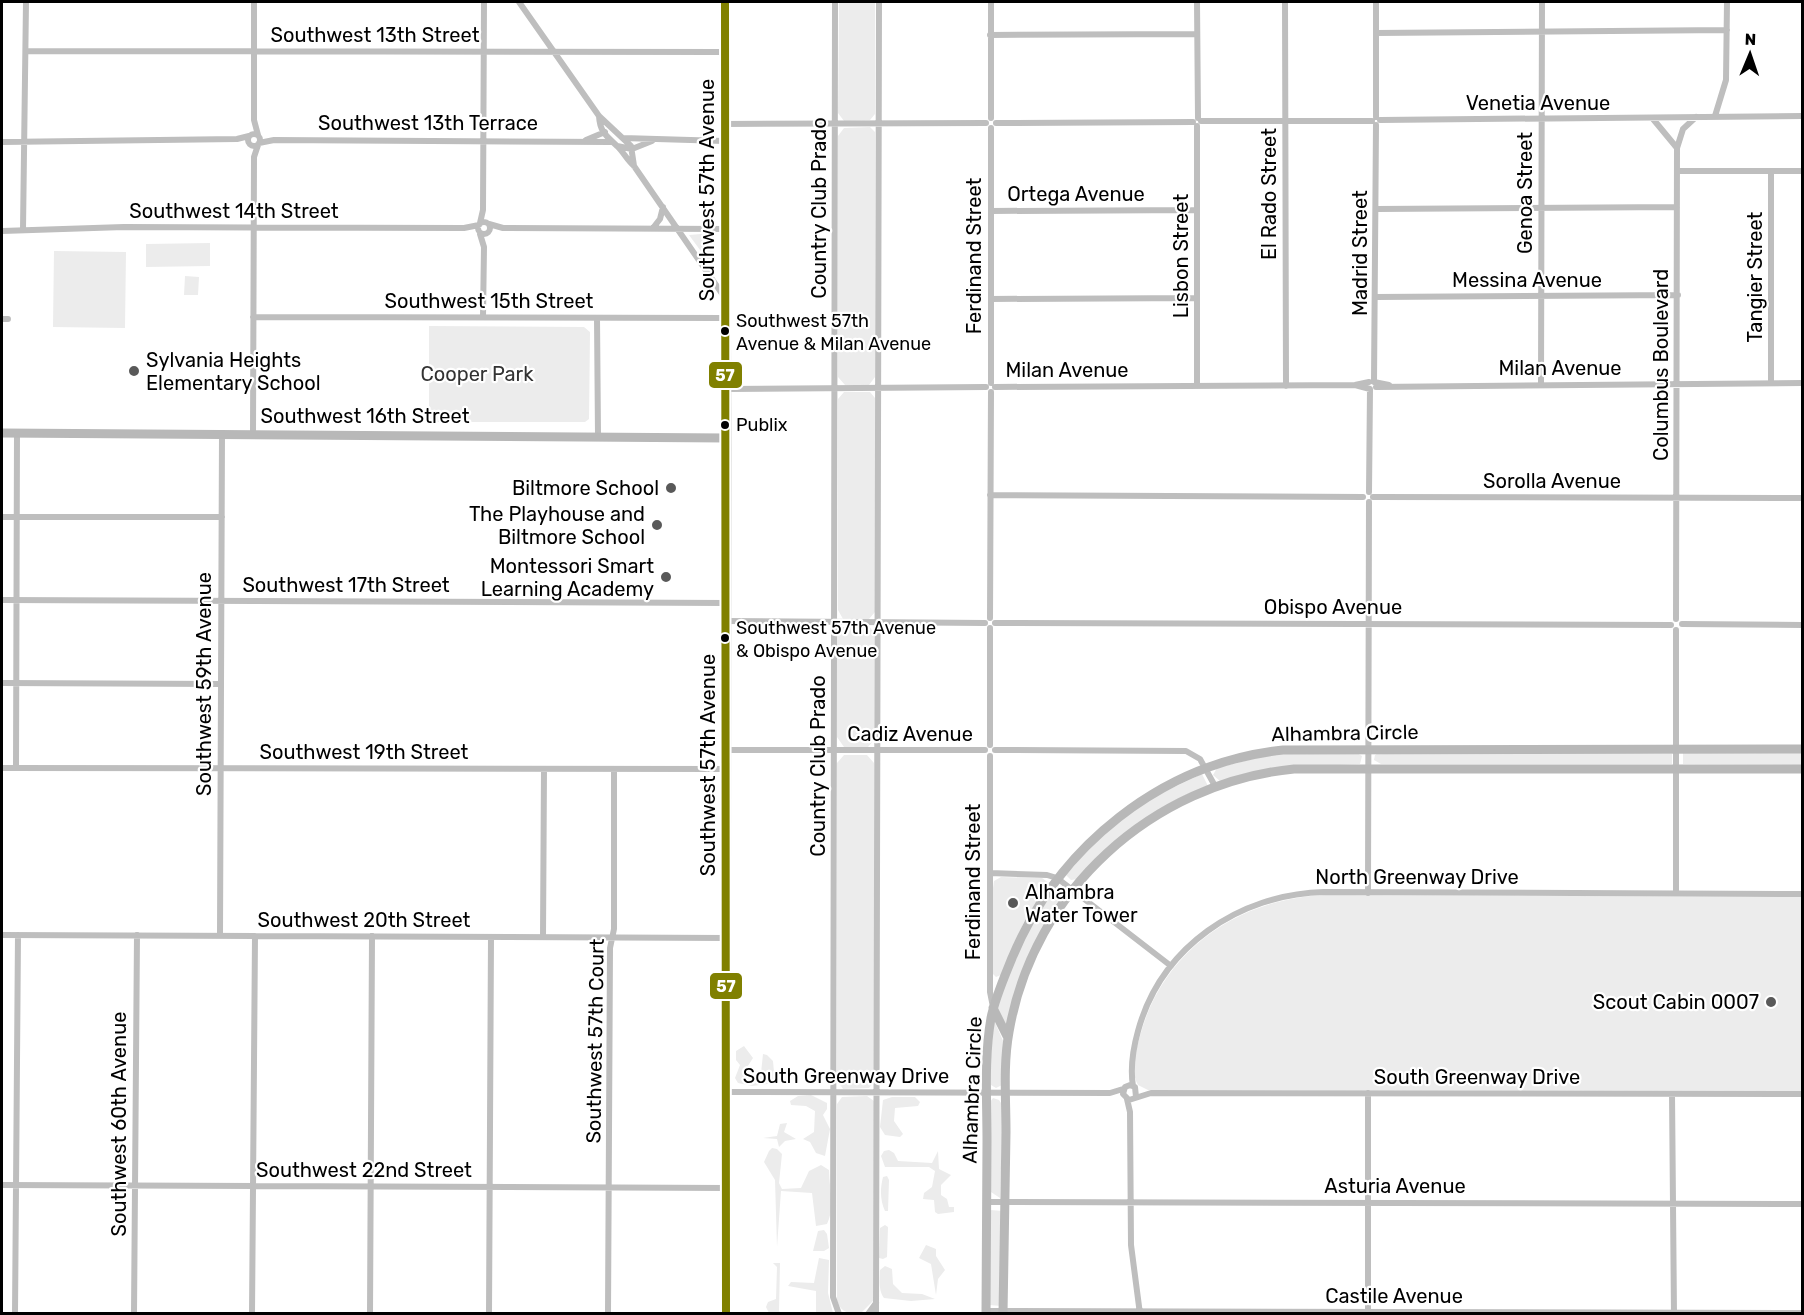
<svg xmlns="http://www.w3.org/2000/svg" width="1804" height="1315" font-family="Rubik,sans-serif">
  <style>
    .green { fill: #ececec }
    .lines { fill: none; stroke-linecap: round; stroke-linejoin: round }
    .street { stroke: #bebebe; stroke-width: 6 }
    .secondary { stroke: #b8b8b8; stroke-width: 9 }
    .bus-1-casing { stroke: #fff; stroke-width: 12 }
    .bus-1 { stroke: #808000; stroke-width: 8 }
    .bus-dot { fill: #000; stroke: #fff; stroke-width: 2 }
    .poi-dot { fill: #595959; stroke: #fff; stroke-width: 2 }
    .labels { text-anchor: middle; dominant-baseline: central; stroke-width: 4.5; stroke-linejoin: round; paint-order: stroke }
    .bus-label { font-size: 18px; fill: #000; stroke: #fff; text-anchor: start }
    .street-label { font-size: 20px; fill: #000; stroke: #fff }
    .poi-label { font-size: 20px; fill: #000; stroke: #fff; text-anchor: end }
    .park-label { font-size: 20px; fill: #333; stroke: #fff }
    .line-badge { stroke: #fff; stroke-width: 2 }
    .badge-label { font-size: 16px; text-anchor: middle; font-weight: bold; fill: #fff }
  </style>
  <rect width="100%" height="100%" fill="#fff"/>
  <!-- green -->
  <path class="green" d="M 839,2 L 875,2 L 875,114 L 870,120 L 844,121 L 838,113 Z
    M 870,127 L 875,132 L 875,377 L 869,385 L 845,385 L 838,377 L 838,136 L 844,128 Z
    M 713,233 L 714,235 L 714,269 L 689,235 Z
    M 210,243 L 210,266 L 146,267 L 146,244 Z
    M 54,251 L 126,252 L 125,328 L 53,327 Z
    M 185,276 L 199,277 L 198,295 L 184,295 Z
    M 429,326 L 584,327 L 590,332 L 589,419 L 585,422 L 429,422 Z
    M 844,392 L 870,392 L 875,398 L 875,612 L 869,619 L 843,619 L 838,610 L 838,399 Z
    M 869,626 L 874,633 L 874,740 L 868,747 L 844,747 L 837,737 L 837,632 L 843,627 Z
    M 1355,752 L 1362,756 L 1360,764 L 1274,768 L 1220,781 L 1213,775 L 1217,768 L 1273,754 Z
    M 1380,752 L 1672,754 L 1672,764 L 1381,764 L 1374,760 L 1375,755 Z
    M 1683,753 L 1802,753 L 1802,765 L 1683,764 Z
    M 844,755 L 867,755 L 874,763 L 874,1082 L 869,1088 L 843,1089 L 837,1080 L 837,763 Z
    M 1202,774 L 1208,786 C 1156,804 1114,839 1077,879 L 1071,880 L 1066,875 L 1104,832 L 1153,797 Z
    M 1001,877 L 1042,878 L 1049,883 L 1024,922 L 1001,975 L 996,977 L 993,974 L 993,888 L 994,881 Z
    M 1056,888 L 1061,888 L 1064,895 L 1050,917 L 1006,1025 L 997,1008 C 1010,964 1028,924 1056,888 Z
    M 1328,895 L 1802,897 L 1802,1091 L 1160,1090 L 1148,1090 L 1138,1085 C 1130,1072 1136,1050 1140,1036 C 1163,949 1241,897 1328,895 Z
    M 993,1018 L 1004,1043 L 1002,1085 L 996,1088 L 991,1085 L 990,1041 Z
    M 744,1046 L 753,1058 L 744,1072 L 757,1077 L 761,1073 L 763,1054 L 767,1055 L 773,1061 L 775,1083 L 752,1086 L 738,1083 L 735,1078 L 740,1065 L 736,1060 L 736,1051 Z
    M 811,1095 L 827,1103 L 827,1109 L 823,1115 L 830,1129 L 825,1156 L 816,1153 L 810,1142 L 803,1139 L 814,1132 L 815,1111 L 806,1106 L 791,1105 L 790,1101 L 798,1096 Z
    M 867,1096 L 874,1101 L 873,1301 L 861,1313 C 847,1313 841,1313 837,1300 L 837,1104 L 842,1097 Z
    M 892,1097 L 915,1097 L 920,1102 L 918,1106 L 895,1108 L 894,1121 L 903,1134 L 900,1137 L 885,1135 L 880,1127 L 883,1100 Z
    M 993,1098 L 999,1100 L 1003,1106 L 1000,1198 L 991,1192 L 990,1102 Z
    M 787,1123 L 784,1132 L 796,1139 L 785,1141 L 779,1147 L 777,1139 L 763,1138 L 777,1136 L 780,1124 Z
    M 772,1148 L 777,1149 L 782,1154 L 779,1183 L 782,1189 L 801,1188 L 809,1171 L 821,1165 L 829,1170 C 829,1187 835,1208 827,1224 L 816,1226 L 812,1193 L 781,1191 L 777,1247 L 775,1180 L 764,1162 L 769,1151 Z
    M 889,1150 L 894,1153 L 898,1161 L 932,1163 L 938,1151 L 939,1169 L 951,1175 L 941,1185 L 941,1195 L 947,1199 L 949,1207 L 954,1207 L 954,1212 L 938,1214 L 935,1212 L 934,1200 L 923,1199 L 924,1193 L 932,1187 L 935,1171 L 929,1167 L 885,1167 L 881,1156 L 884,1151 Z
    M 887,1176 L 889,1180 L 888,1211 L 885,1211 C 880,1200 880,1189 883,1177 Z
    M 990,1210 L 1003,1211 L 1002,1306 L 989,1305 Z
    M 885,1225 L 888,1227 L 887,1257 L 883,1259 L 879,1258 L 880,1228 Z
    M 824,1230 L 827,1234 L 829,1248 L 824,1251 L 813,1251 L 818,1231 Z
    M 926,1245 L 936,1249 L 936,1256 L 945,1270 L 938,1279 L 936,1295 L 931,1264 L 919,1258 Z
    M 819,1258 L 829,1260 L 828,1293 L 833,1313 L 816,1313 L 816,1291 L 788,1286 L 791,1282 L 814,1283 Z
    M 773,1263 L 780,1263 L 779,1311 L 781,1313 L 769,1313 L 766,1307 L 768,1302 L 776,1299 L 777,1267 Z
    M 885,1266 L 892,1269 L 893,1284 L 902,1293 L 922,1294 L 935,1299 L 911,1301 L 884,1298 C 878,1290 880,1279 880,1270 Z"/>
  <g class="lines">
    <!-- street -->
    <path class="street" d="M 254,2 L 254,120 L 258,135
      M 519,2 L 599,116 L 631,146 L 634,166
      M 835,2 L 833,1297 L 839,1314
      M 991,2 L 991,118
      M 1197,2 L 1198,118
      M 1285,2 L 1286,386
      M 1376,2 L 1376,117
      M 1376,33 L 1727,30
      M 990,35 L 1197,34
      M 26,51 L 725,52
      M 599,116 C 600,133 607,136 618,147 C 624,153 627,160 634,166 L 725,298
      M 1715,116 L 1726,80 L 1727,2
      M 1653,119 L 1677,148
      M 1380,120 L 1802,116
      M 1201,121 L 1372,121
      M 996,123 L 1193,122
      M 724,124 L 986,123
      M 1376,125 L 1374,382 L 1389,385
      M 991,128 L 991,383
      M248 140a6 6 0 1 1 12 0a6 6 0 1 1-12 0Z
      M 623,138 L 724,141
      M 586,140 L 605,132
      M 2,142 L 237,139 L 249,136
      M 259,143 L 274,140 L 610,142
      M 617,146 L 632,149 L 652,141
      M 1677,171 L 1802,171
      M 1771,171 L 1771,383
      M 1377,209 L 1677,207
      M 991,211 L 1197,210
      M478 228a6 6 0 1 1 12 0a6 6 0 1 1-12 0Z
      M 480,223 L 483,210 L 484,2
      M 489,224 L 503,228 L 725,229
      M 653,228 L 660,219 L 663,207
      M 23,229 L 26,2
      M 2,231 L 124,227 L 464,228 L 479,225
      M 480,234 L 484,247 L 483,317
      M 1376,297 L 1678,295
      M 991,299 L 1197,298
      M 253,317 L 725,318
      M 597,318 L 598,436
      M 2,319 L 8,319
      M 1541,384 L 1542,2
      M 1355,385 L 1370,389 L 1369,492
      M 1197,386 L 1197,126
      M 995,387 L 1355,385 L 1369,382
      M 1376,387 L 1802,383
      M 727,389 L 986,387
      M 253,434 L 254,157 L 258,145
      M 990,495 L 1363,497
      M 1373,497 L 1802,498
      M 2,517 L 222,517
      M 2,600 L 726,603
      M 990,618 L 991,392
      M 1676,619 L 1677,148 L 1683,129 L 1696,117
      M 726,621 L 985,623
      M 995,623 L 1671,625
      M 1682,624 L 1802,625
      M 2,683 L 221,684
      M 990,745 L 990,628
      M 726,750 L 985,750
      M 995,750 L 1186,751 L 1200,759 L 1215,786
      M 990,756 L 990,992 L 993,1007
      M 2,768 L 726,769
      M 16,768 L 17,433
      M 990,873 L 1047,875 L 1057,878 L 1171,966
      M 1368,893 L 1369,502
      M 1676,893 L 1676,630
      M 2,935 L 726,938
      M 220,936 L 222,433
      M 543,937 L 544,769
      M 1133,1086 C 1130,1068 1133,1049 1138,1031 C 1161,947 1239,894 1324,892 L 1802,894
      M 726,1092 L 1110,1093 L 1123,1089
      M 1672,1094 L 1674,1314
      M 1136,1097 L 1135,1087 L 1130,1085 L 1125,1087 L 1123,1094 L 1129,1100 L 1151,1093 L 1802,1094
      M 1127,1099 L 1130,1112 L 1131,1245 L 1140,1314
      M 2,1185 L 726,1188
      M 987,1202 L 1802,1204
      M 986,1311 L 1802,1313
      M 15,1314 L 18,935
      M 134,1314 L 137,935
      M 252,1314 L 255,936
      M 370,1314 L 372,936
      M 489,1314 L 491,937
      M 608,1314 L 610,948 L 614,929 L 614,769
      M 868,1314 L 876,1303
      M 876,1314 L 879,2
      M 1368,1314 L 1368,1093"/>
    <!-- secondary -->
    <path class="secondary" d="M 725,2 L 727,448 L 726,1314
      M 2,433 L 727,438
      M 993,1008 L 1008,1038
      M 986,1314 C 986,1256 987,1198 987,1141 C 987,1100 984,1058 991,1018 C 995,998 1004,978 1012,958 C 1058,847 1161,763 1283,750 L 1802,749
      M 1003,1314 C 1004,1253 1005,1193 1006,1132 C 1006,1099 1003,1065 1009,1032 C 1033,891 1152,783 1294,769 L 1802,769"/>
    <defs>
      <path id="bus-1" d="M 725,2 L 726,1314"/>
    </defs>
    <!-- bus-1 casing -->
    <use href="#bus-1" class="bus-1-casing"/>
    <!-- bus-1 -->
    <use href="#bus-1" class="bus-1"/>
  </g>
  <!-- markers -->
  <g class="bus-dot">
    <circle cx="725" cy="331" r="5"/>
    <circle cx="725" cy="425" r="5"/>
    <circle cx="725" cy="638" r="5"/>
  </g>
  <g class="poi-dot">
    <circle cx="134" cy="371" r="6"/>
    <circle cx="671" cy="488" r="6"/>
    <circle cx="657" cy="525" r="6"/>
    <circle cx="666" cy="577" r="6"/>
    <circle cx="1013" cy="903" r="6"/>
    <circle cx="1771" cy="1002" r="6"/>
  </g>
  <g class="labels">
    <!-- bus labels -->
    <g class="bus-label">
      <text x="736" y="321">Southwest 57th<tspan x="736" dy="23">Avenue &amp; Milan Avenue</tspan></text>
      <text x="736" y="425">Publix</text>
      <text x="736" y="628">Southwest 57th Avenue<tspan x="736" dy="23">&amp; Obispo Avenue</tspan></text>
    </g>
    <!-- street labels -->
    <g class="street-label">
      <text x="375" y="35">Southwest 13th Street</text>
      <text x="1538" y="103">Venetia Avenue</text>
      <text x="428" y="123">Southwest 13th Terrace</text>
      <text transform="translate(707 190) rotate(-90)">Southwest 57th Avenue</text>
      <text transform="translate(1525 193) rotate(-90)">Genoa Street</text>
      <text x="1076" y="194">Ortega Avenue</text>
      <text transform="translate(1269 194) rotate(-90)">El Rado Street</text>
      <text transform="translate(819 208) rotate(-90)">Country Club Prado</text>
      <text x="234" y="211">Southwest 14th Street</text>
      <text transform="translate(1360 253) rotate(-90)">Madrid Street</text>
      <text transform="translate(974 256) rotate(-90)">Ferdinand Street</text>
      <text transform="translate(1181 256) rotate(-90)">Lisbon Street</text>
      <text transform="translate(1755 277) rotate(-90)">Tangier Street</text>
      <text x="1527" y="280">Messina Avenue</text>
      <text x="489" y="301">Southwest 15th Street</text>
      <text transform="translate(1661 365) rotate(-90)">Columbus Boulevard</text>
      <text x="1560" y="368">Milan Avenue</text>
      <text x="1067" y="370">Milan Avenue</text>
      <text x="365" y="416">Southwest 16th Street</text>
      <text x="1552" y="481">Sorolla Avenue</text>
      <text x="346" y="585">Southwest 17th Street</text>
      <text x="1333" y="607">Obispo Avenue</text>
      <text transform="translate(204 684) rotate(-90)">Southwest 59th Avenue</text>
      <text transform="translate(1345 733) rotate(-1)">Alhambra Circle</text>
      <text x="910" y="734">Cadiz Avenue</text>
      <text x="364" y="752">Southwest 19th Street</text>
      <text transform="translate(708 765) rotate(-90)">Southwest 57th Avenue</text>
      <text transform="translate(818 766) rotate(-90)">Country Club Prado</text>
      <text x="1417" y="877">North Greenway Drive</text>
      <text transform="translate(973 882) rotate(-90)">Ferdinand Street</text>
      <text x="364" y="920">Southwest 20th Street</text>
      <text transform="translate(595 1041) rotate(-89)">Southwest 57th Court</text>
      <text x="846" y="1076">South Greenway Drive</text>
      <text x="1477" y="1077">South Greenway Drive</text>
      <text transform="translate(972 1090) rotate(-88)">Alhambra Circle</text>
      <text transform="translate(119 1124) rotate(-90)">Southwest 60th Avenue</text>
      <text x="364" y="1170">Southwest 22nd Street</text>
      <text x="1395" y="1186">Asturia Avenue</text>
      <text x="1394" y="1296">Castile Avenue</text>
    </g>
    <!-- poi labels -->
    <g class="poi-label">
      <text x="146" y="360" text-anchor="start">Sylvania Heights<tspan x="146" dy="23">Elementary School</tspan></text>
      <text x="659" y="488">Biltmore School</text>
      <text x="645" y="514">The Playhouse and<tspan x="645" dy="23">Biltmore School</tspan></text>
      <text x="654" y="566">Montessori Smart<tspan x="654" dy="23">Learning Academy</tspan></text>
      <text x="1025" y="892" text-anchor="start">Alhambra<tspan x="1025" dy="23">Water Tower</tspan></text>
      <text x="1759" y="1002">Scout Cabin 0007</text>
    </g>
    <!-- park labels -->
    <g class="park-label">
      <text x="477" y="374">Cooper Park</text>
    </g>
  </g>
  <g class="line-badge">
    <rect x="708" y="361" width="35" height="28" rx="6" fill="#808000"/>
    <rect x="709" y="972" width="34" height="28" rx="6" fill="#808000"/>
  </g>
  <g class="badge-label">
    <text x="725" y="381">57</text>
    <text x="726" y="992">57</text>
  </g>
  <!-- border -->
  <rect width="1804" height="1315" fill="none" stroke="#000000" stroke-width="6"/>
  <!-- north arrow -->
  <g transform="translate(1750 54) rotate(2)" stroke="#ffffff" stroke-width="4.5" paint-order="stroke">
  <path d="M0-4.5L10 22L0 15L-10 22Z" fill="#000000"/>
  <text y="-9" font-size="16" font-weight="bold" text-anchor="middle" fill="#000000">N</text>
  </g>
</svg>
